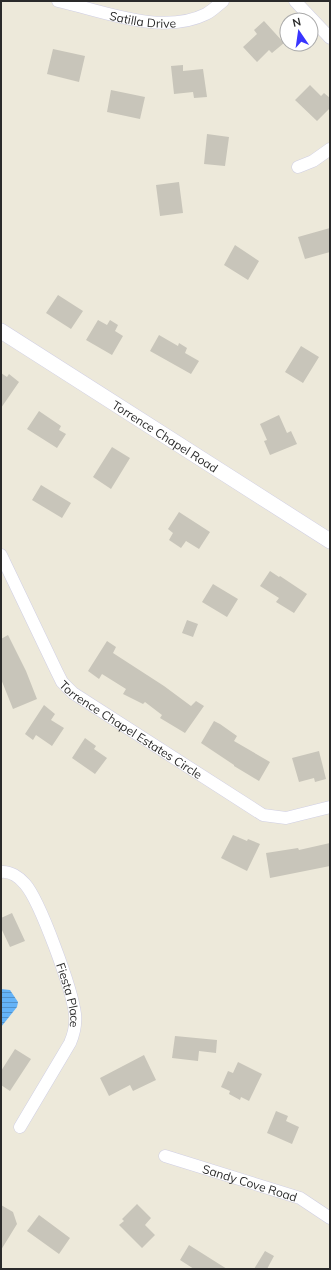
<svg xmlns="http://www.w3.org/2000/svg" width="331" height="1270" font-family="Mulish,sans-serif">
  <style>
    .water { fill: url(#water-rules) }
    .building { fill: #c8c5ba }
    .lines { fill: none; stroke-linecap: round; stroke-linejoin: round }
    .minor-casing { stroke: #d0cfe4; stroke-width: 13 }
    .tertiary-casing { stroke: #d0cfe4; stroke-width: 16 }
    .minor { stroke: #fff; stroke-width: 12 }
    .tertiary { stroke: #fff; stroke-width: 15 }
    .labels { text-anchor: middle; dominant-baseline: central; stroke-width: 3.5; stroke-linejoin: round; paint-order: stroke }
    .street-label { font-size: 12px; fill: #2a2a2a; stroke: #fff }
  </style>
  <defs>
    <pattern id="water-rules" width="6" height="5" patternUnits="userSpaceOnUse"><rect width="6" height="5" fill="#64b3f8"/><path d="M0 2.5h6" fill="none" stroke="#5392c9"/></pattern>
  </defs>
  <rect width="100%" height="100%" fill="#ede9da"/>
  <!-- water -->
  <path class="water" d="M 1,989 L 10,990 L 18,1002 L 17,1007 L 1,1027 Z"/>
  <!-- building -->
  <path class="building" d="M 264,21 L 284,43 L 272,53 L 269,50 L 257,62 L 243,47 L 257,34 L 254,30 Z
    M 53,49 L 85,56 L 79,82 L 47,74 Z
    M 183,65 L 183,71 L 203,69 L 207,97 L 194,98 L 193,92 L 174,94 L 171,66 Z
    M 310,85 L 321,96 L 324,93 L 330,98 L 330,108 L 317,121 L 295,100 Z
    M 111,90 L 145,97 L 140,119 L 107,112 Z
    M 207,134 L 229,137 L 225,166 L 204,164 Z
    M 179,182 L 183,213 L 160,216 L 156,185 Z
    M 330,228 L 330,252 L 305,259 L 298,237 Z
    M 235,245 L 259,261 L 248,280 L 224,265 Z
    M 58,295 L 83,311 L 71,329 L 46,313 Z
    M 98,320 L 107,325 L 110,320 L 118,325 L 115,331 L 123,336 L 112,355 L 86,340 Z
    M 159,335 L 178,346 L 179,343 L 187,348 L 185,353 L 199,361 L 191,374 L 150,351 Z
    M 301,346 L 319,357 L 303,383 L 285,372 Z
    M 1,373 L 7,377 L 9,374 L 19,382 L 1,408 Z
    M 39,411 L 61,426 L 59,430 L 66,434 L 57,448 L 27,429 Z
    M 279,415 L 287,433 L 291,431 L 297,444 L 270,455 L 264,441 L 267,440 L 260,424 Z
    M 112,447 L 130,458 L 111,489 L 93,477 Z
    M 41,485 L 71,503 L 62,518 L 32,500 Z
    M 179,512 L 210,532 L 199,549 L 186,541 L 181,548 L 169,540 L 173,533 L 168,529 Z
    M 270,571 L 279,577 L 280,576 L 307,594 L 294,613 L 276,602 L 279,598 L 260,586 Z
    M 213,584 L 238,599 L 227,617 L 202,602 Z
    M 187,620 L 198,624 L 193,637 L 182,633 Z
    M 8,635 L 26,671 L 37,699 L 13,709 L 1,679 L 1,639 Z
    M 107,641 L 116,647 L 113,653 L 164,686 L 191,706 L 196,701 L 204,706 L 185,733 L 160,718 L 162,715 L 145,702 L 143,704 L 123,694 L 126,689 L 102,674 L 99,679 L 88,671 Z
    M 44,705 L 55,714 L 51,720 L 64,728 L 52,746 L 36,735 L 33,740 L 25,734 Z
    M 214,721 L 220,724 L 237,736 L 234,741 L 270,762 L 259,781 L 234,766 L 234,765 L 201,743 Z
    M 85,738 L 96,746 L 94,749 L 107,758 L 95,774 L 72,758 Z
    M 319,751 L 326,779 L 315,782 L 314,778 L 299,782 L 292,758 Z
    M 233,835 L 247,841 L 248,839 L 260,844 L 247,871 L 221,858 Z
    M 330,843 L 330,866 L 270,878 L 266,853 L 298,848 L 299,850 Z
    M 12,913 L 25,941 L 10,947 L 1,928 L 1,918 Z
    M 175,1036 L 217,1040 L 216,1053 L 199,1051 L 198,1061 L 172,1058 Z
    M 15,1049 L 31,1059 L 10,1091 L 1,1085 L 1,1071 Z
    M 144,1055 L 156,1080 L 133,1091 L 130,1085 L 109,1096 L 100,1078 Z
    M 238,1062 L 262,1074 L 249,1101 L 241,1097 L 240,1100 L 229,1094 L 230,1091 L 221,1087 L 228,1071 L 233,1073 Z
    M 276,1111 L 288,1116 L 286,1121 L 299,1127 L 292,1144 L 267,1133 Z
    M 137,1204 L 151,1218 L 145,1225 L 155,1235 L 142,1248 L 119,1225 L 124,1221 L 122,1219 Z
    M 1,1205 L 13,1212 L 17,1224 L 1,1250 Z
    M 39,1215 L 70,1238 L 59,1254 L 27,1231 Z
    M 189,1245 L 227,1269 L 194,1269 L 180,1260 Z
    M 265,1251 L 274,1256 L 267,1269 L 254,1269 Z"/>
  <g class="lines">
    <defs>
      <g id="minor">
        <path id="s1" d="M 58,1 C 103,11 162,36 206,14 C 212,11 218,5 223,1"/>
        <path d="M 295,1 L 330,38"/>
        <path d="M 298,167 L 313,161 L 330,149"/>
        <path id="s2" d="M 1,555 L 57,672 L 62,682 L 73,693 L 263,815 L 286,818 L 330,807"/>
        <path id="s3" d="M 1,872 C 10,871 19,877 25,884 C 40,901 72,989 75,1014 C 76,1024 74,1034 70,1043 L 20,1127"/>
        <path id="s4" d="M 165,1156 L 300,1198 L 330,1218"/>
      </g>
      <g id="tertiary">
        <path id="s5" d="M 1,331 L 330,541"/>
      </g>
    </defs>
    <!-- minor casing -->
    <use href="#minor" class="minor-casing"/>
    <!-- tertiary casing -->
    <use href="#tertiary" class="tertiary-casing"/>
    <!-- minor -->
    <use href="#minor" class="minor"/>
    <!-- tertiary -->
    <use href="#tertiary" class="tertiary"/>
  </g>
  <g class="labels">
    <!-- street labels -->
    <g class="street-label">
      <text stroke="none"><textPath href="#s1" startOffset="87">Satilla Drive</textPath></text>
      <text stroke="none"><textPath href="#s5" startOffset="195">Torrence Chapel Road</textPath></text>
      <text stroke="none"><textPath href="#s2" startOffset="225">Torrence Chapel Estates Circle</textPath></text>
      <text stroke="none"><textPath href="#s3" startOffset="148">Fiesta Place</textPath></text>
      <text stroke="none"><textPath href="#s4" startOffset="89">Sandy Cove Road</textPath></text>
    </g>
  </g>
  <!-- border -->
  <rect width="331" height="1270" fill="none" stroke="#2a2a2a" stroke-width="4"/>
  <!-- north arrow -->
  <g transform="translate(299 32) rotate(347)"><circle r="19" fill="#ffffff" stroke="#aaaaaa"/>
  <path d="M0-3L7 15L0 10L-7 15Z" fill="#3935ff"/>
  <text y="-6" font-size="11" font-weight="bold" text-anchor="middle" fill="#2a2a2a">N</text>
  </g>
</svg>
